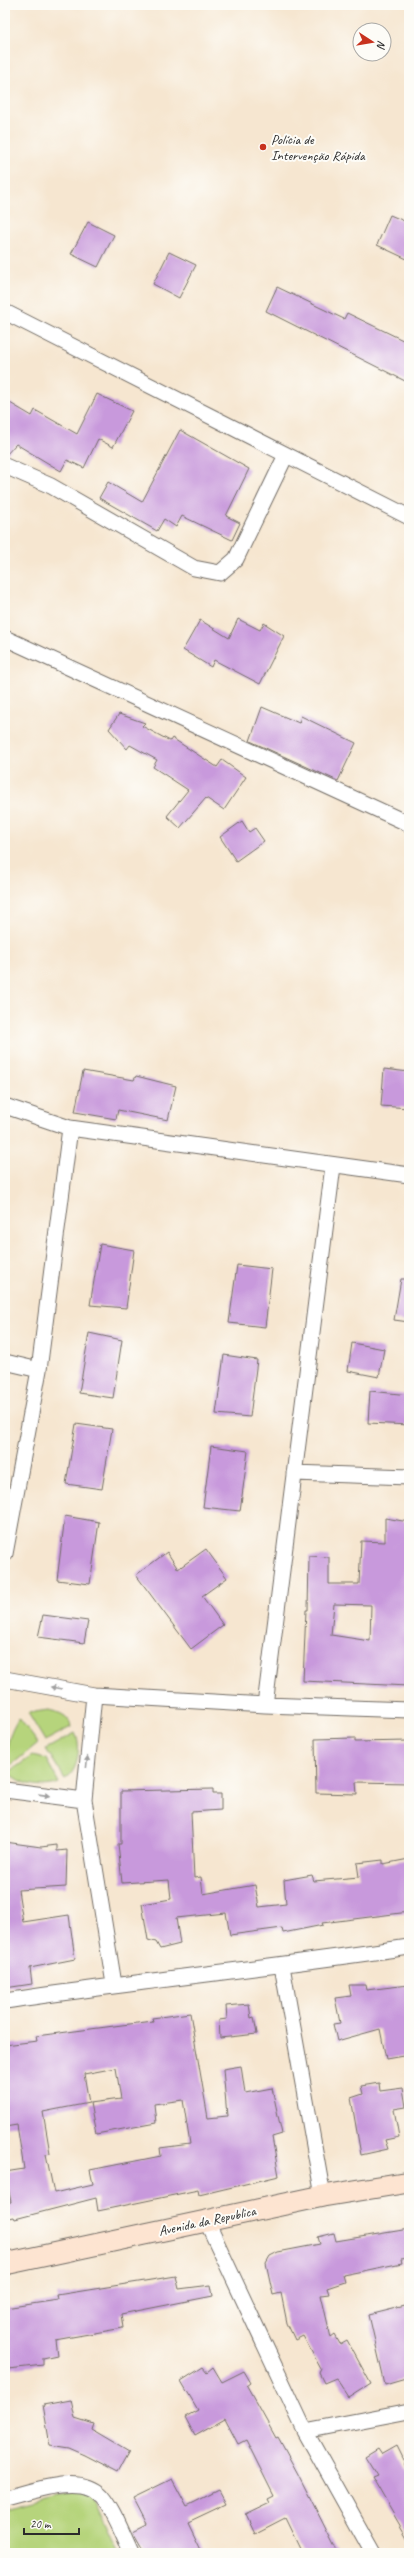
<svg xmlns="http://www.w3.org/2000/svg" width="414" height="2558" font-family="Caveat,sans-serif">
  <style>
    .green { fill: #b6d47b; stroke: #708053 }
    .building { fill: #c899dc; fill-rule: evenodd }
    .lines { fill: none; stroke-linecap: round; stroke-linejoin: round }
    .street-casing { stroke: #726c65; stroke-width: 17 }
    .secondary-casing { stroke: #726c65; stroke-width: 23 }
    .street { stroke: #fff; stroke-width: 15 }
    .secondary { stroke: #fde4d1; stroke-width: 21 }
    .oneway { fill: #a0a0a0 }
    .poi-dot { fill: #c8321e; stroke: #fdfcf7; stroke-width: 1.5 }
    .labels { text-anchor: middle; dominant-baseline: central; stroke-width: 4; stroke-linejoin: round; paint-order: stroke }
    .poi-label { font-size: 14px; fill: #2b2b2b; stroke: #fdfcf7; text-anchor: start }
    .street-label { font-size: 14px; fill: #2b2b2b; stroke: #fdfcf7 }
  </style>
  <rect width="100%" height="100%" fill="#fdfcf7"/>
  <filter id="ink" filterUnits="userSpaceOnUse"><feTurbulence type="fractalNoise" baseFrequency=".025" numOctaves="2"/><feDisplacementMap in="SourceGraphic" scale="8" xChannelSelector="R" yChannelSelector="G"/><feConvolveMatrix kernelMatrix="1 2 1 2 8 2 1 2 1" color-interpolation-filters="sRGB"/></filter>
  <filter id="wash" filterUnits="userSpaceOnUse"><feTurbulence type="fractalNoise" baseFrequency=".012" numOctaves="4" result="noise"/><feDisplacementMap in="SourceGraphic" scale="16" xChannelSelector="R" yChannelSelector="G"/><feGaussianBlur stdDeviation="0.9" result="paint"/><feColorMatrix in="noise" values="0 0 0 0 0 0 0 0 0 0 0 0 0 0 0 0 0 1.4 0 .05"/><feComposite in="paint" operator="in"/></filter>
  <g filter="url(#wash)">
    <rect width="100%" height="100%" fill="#f6e6d0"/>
    <!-- green -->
    <path class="green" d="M 48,1710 C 58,1712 70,1715 71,1727 L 45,1741 L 28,1713 Z
      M 19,1718 L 38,1743 L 9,1767 C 3,1750 10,1732 19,1718 Z
      M 75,1733 C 82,1746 78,1772 65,1779 L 46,1749 Z
      M 32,1756 L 46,1759 L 59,1783 C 42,1789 21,1785 9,1772 Z
      M 76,2490 L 92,2497 L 118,2553 L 5,2553 L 5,2508 Z"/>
    <g id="blocks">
      <!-- building -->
      <path class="building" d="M 390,215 L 409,223 L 409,260 L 377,245 Z
        M 88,222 L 114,235 L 98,267 L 71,254 Z
        M 169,252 L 196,265 L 179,298 L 153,284 Z
        M 277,287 L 344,319 L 347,313 L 409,343 L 409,383 L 266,311 Z
        M 97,394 L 132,411 L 113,447 L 98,439 L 84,468 L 67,460 L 61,471 L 16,444 L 5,456 L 5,400 L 32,416 L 35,410 L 77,434 Z
        M 180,430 L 249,469 L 226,516 L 240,523 L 232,540 L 182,516 L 176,527 L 164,519 L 157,531 L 99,498 L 108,482 L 142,502 Z
        M 238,619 L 260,630 L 264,623 L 284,636 L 260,684 L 214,660 L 211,667 L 183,650 L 200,620 L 229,638 Z
        M 262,707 L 299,723 L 301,716 L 356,743 L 338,781 L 250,741 Z
        M 119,714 L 145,723 L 142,726 L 170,741 L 172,738 L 217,767 L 222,760 L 246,777 L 224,810 L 206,798 L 180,828 L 167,816 L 188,790 L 153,767 L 157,760 L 130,745 L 127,749 L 109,729 Z
        M 242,821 L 249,832 L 255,828 L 264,841 L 236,861 L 220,837 Z
        M 384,1069 L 409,1072 L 409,1108 L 381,1106 Z
        M 83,1071 L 134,1080 L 136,1076 L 176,1086 L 168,1120 L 118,1110 L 116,1119 L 75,1112 Z
        M 100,1244 L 134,1250 L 126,1308 L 90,1305 Z
        M 237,1265 L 272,1269 L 265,1327 L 229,1323 Z
        M 401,1279 L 409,1279 L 409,1322 L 394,1320 Z
        M 89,1333 L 122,1340 L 113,1398 L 79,1393 Z
        M 352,1343 L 384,1349 L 379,1377 L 348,1371 Z
        M 224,1355 L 257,1360 L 250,1417 L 216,1414 Z
        M 370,1391 L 409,1395 L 409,1425 L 368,1423 Z
        M 76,1424 L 112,1429 L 102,1489 L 66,1484 Z
        M 211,1446 L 248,1451 L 240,1511 L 203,1507 Z
        M 65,1516 L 99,1522 L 90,1584 L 57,1580 Z
        M 385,1518 L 409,1522 L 408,1686 L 303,1681 L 306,1610 L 308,1610 L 309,1556 L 329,1557 L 329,1584 L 359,1584 L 361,1541 L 385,1542 ZM 334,1604 L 371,1605 L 370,1641 L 331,1635 Z
        M 206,1549 L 227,1578 L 202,1596 L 223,1625 L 191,1649 L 136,1575 L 167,1552 L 178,1569 Z
        M 43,1615 L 88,1621 L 84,1643 L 38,1637 Z
        M 355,1738 L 355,1742 L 409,1741 L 409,1783 L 356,1782 L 357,1794 L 316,1793 L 315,1739 Z
        M 213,1789 L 213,1794 L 221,1794 L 221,1810 L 191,1812 L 194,1878 L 201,1877 L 203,1894 L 255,1885 L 259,1907 L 286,1904 L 284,1880 L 312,1875 L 314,1881 L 359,1877 L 357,1863 L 383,1860 L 383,1864 L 409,1859 L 409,1912 L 322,1923 L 323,1925 L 283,1933 L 282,1928 L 230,1935 L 226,1913 L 176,1918 L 180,1944 L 160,1949 L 156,1942 L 148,1940 L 142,1904 L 171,1899 L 169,1880 L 122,1883 L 118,1844 L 121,1844 L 121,1791 Z
        M 5,1842 L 41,1847 L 57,1845 L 57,1851 L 67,1850 L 66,1887 L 18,1890 L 23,1922 L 69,1915 L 75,1959 L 30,1968 L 32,1984 L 5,1988 Z
        M 349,1985 L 365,1985 L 366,1990 L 409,1985 L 409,2055 L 386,2059 L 380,2029 L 337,2041 L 333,2024 L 340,2023 L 335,1998 L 351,1996 Z
        M 249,2004 L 251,2018 L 254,2017 L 257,2034 L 220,2038 L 219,2020 L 227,2019 L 226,2006 Z
        M 190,2013 L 208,2118 L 227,2116 L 223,2069 L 241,2066 L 245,2093 L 272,2088 L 282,2134 L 272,2137 L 279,2176 L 199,2195 L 198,2190 L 98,2211 L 96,2198 L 15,2219 L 14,2217 L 5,2219 L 5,2203 L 11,2202 L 5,2172 L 24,2169 L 17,2125 L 5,2127 L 5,2045 L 37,2041 L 36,2036 L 153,2021 L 152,2018 ZM 116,2068 L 121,2099 L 90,2103 L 96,2134 L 156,2123 L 154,2104 L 183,2100 L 190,2144 L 160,2148 L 161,2156 L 90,2170 L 93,2184 L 54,2193 L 46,2154 L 50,2153 L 43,2112 L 89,2103 L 84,2074 Z
        M 379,2083 L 380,2091 L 403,2088 L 406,2107 L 394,2109 L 399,2137 L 385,2140 L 388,2149 L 361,2155 L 351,2098 L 363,2094 L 361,2086 Z
        M 409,2229 L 409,2258 L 401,2259 L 402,2263 L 343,2275 L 345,2282 L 327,2288 L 329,2294 L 321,2295 L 331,2338 L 335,2335 L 340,2344 L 347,2340 L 371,2384 L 349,2398 L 336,2378 L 324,2383 L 319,2373 L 321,2369 L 303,2336 L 295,2340 L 287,2323 L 281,2293 L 273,2295 L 266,2263 L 270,2256 L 278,2252 L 320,2244 L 318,2237 L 334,2233 L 336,2241 Z
        M 176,2276 L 179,2289 L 211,2285 L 213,2296 L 121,2314 L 123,2328 L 55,2340 L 57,2355 L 43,2358 L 43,2365 L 9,2369 L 5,2341 L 5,2308 L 58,2300 L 57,2295 Z
        M 409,2305 L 409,2378 L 385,2385 L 369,2315 Z
        M 203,2367 L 207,2372 L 213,2367 L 222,2382 L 244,2371 L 251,2383 L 247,2386 L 276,2438 L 278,2437 L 298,2474 L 338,2553 L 302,2553 L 285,2518 L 254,2534 L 245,2515 L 270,2503 L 268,2499 L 274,2496 L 246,2440 L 238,2444 L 225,2419 L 195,2436 L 185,2417 L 198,2410 L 181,2381 Z
        M 71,2400 L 75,2418 L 94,2424 L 92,2430 L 129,2452 L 118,2472 L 85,2455 L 69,2448 L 50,2445 L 43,2405 Z
        M 396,2446 L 409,2472 L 409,2541 L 372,2477 L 377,2475 L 365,2456 L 378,2448 L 382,2454 Z
        M 172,2479 L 187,2507 L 219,2491 L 226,2504 L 188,2522 L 203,2553 L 145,2553 L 133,2532 L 147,2525 L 133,2498 Z"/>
    </g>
  </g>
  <g filter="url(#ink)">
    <use href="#blocks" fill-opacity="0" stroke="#726c65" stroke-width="1"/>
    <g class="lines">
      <defs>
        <path id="street" d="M 5,312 L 409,517
          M 5,466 L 51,486 L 194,568 L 220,573 L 236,559 L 286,455
          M 5,638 L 409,824
          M 5,1106 L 70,1128 L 409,1175
          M 5,1362 L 39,1370
          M 294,1473 L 409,1477
          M 5,1554 L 39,1370 L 70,1128
          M 5,1679 L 94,1695 L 265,1705 L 409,1710
          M 94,1695 L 84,1800 L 114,1984
          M 265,1705 L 333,1166
          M 5,1790 L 84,1800
          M 282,1966 L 323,2196
          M 5,2001 C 139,1981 275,1967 409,1947
          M 207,2222 L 305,2431 L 373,2553
          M 305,2431 L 409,2411
          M 5,2498 C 32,2492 79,2472 102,2496 C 115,2511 123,2535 132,2553"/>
        <path id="secondary" d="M 5,2264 L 323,2196 L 409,2182"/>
      </defs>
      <!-- street casing -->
      <use href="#street" class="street-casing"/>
      <!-- secondary casing -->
      <use href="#secondary" class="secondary-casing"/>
      <!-- street -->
      <use href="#street" class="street"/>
      <!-- secondary -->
      <use href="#secondary" class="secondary"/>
    </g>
    <!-- one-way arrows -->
    <defs><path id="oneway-solid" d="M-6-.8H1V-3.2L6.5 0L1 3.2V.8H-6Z"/></defs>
    <g class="oneway">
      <use href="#oneway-solid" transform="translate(56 1688) rotate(-170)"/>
      <use href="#oneway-solid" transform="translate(87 1762) rotate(-84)"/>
      <use href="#oneway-solid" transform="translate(44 1795) rotate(8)"/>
    </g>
  </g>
  <!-- markers -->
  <circle class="poi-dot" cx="263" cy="147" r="4"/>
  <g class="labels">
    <!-- poi labels -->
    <g class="poi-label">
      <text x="271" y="139">Polícia de<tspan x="271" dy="16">Intervenção Rápida</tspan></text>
    </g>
    <!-- street labels -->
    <g class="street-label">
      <text transform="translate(207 2221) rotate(-12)">Avenida da Republica</text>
    </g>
  </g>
  <!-- margin -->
  <rect width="414" height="2558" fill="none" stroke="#fdfcf7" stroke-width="20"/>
  <!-- north arrow -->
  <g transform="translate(372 42) rotate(102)"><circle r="19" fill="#fdfcf7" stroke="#a9a8a5"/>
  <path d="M0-3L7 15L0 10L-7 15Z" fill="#c8321e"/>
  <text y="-6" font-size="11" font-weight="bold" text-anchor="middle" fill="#2b2b2b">N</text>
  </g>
  <!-- scale -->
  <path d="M24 2528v6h55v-6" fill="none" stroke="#2b2b2b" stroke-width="2"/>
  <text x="30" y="2528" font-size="12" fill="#2b2b2b" stroke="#fdfcf7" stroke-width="3" paint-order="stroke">20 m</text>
</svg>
